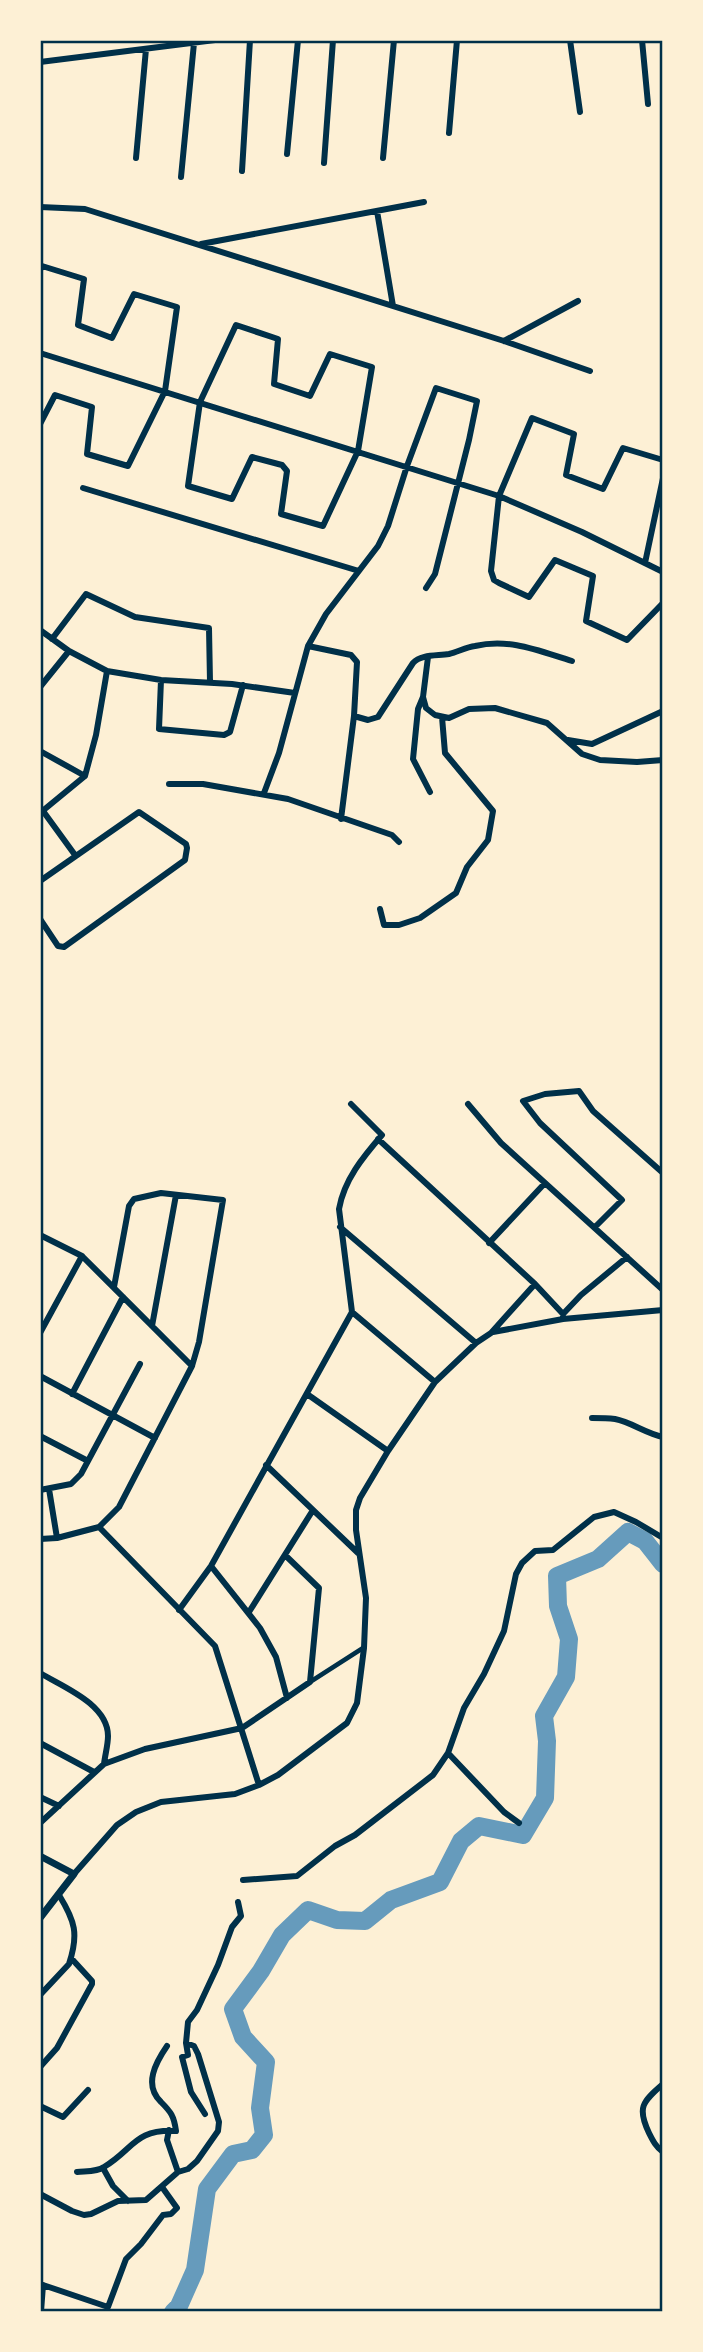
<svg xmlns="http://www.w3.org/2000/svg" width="703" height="2352" font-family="'Asap Condensed',sans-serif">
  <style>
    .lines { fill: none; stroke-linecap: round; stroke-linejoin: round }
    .river { stroke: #669bbc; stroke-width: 18 }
    .pedestrian { stroke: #003049; stroke-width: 4.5 }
    .minor { stroke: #003049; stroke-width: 6 }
    .tertiary { stroke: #003049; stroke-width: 7 }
    .neatline { fill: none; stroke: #003049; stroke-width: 2.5 }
  </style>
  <rect width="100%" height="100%" fill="#fdf0d5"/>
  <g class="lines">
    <!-- river -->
    <path class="river" d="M 173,2312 L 179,2306 L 195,2270 L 207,2189 L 233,2154 L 252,2150 L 264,2135 L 260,2108 L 266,2062 L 243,2037 L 233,2009 L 261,1971 L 282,1935 L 308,1910 L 337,1920 L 365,1921 L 391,1900 L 440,1882 L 461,1841 L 479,1826 L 523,1835 L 545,1798 L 547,1741 L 544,1716 L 566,1677 L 569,1639 L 558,1606 L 557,1576 L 598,1559 L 628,1532 L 645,1541 L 663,1564"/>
    <!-- pedestrian -->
    <path class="pedestrian" d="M 310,1682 L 363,1648"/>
    <!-- minor -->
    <path class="minor" d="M 570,40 L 580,112
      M 642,40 L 648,104
      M 40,62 L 215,40
      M 449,133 L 457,40
      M 287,154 L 298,40
      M 136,158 L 146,49
      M 383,158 L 394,40
      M 324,163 L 333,40
      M 242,171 L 250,40
      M 181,177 L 194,43
      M 40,207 L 85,209 L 504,341 L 590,371
      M 377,211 L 393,306
      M 201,244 L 424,202
      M 40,270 L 42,266 L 84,279 L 78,325 L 112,338 L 134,294 L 177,307 L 165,391 L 128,466 L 87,454 L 92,407 L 55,395 L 40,424
      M 236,325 L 278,339 L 274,384 L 310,396 L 330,354 L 372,367 L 358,451 L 323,526 L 281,514 L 287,471 L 282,465 L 252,457 L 232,499 L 188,486 L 200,402 Z
      M 504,341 L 578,301
      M 40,353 L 499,496 L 582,532 L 663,572
      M 663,460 L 623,448 L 603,489 L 566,475 L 574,434 L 532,418 L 499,496 L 491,571 L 494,580 L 499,583 L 529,597 L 555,560 L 593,576 L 586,621 L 627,640 L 663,603
      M 83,488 L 359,571
      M 645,563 L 663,478
      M 40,630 L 69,651 L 107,671 L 161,680 L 232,684 L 295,693
      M 52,639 L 86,594 L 135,617 L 209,628 L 210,682
      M 308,646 L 351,655 L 357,662 L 354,716 L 341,819
      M 428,657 L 423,697 L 418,709 L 413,759 L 430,792
      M 161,680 L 159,729 L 224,735 L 230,732 L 243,685
      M 40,687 L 69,651
      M 423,697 L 426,708 L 435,715 L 449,718 L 469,709 L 495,708 L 547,723 L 582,754 L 600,760 L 637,762 L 663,760
      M 354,716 L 368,720 L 378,717 L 413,663 C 421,654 437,656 449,654 C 458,652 466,647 475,646 C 510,638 539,651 572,661
      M 568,740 L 592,744 L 663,711
      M 40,751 L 85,776
      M 169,784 L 203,784 L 288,799 L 392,835 L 399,842
      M 264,793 L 279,753 L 308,646 L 326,614 L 378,546 L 388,526 L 407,466 L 436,388 L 477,401 L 469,440 L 435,574 L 426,588
      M 43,811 L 75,855
      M 40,813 L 85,776 L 96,735 L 107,671
      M 40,881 L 139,812 L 186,844 L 187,848 L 185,860 L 64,947 L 58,946 L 40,919
      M 380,909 L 384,925 L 399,925 L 420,918 L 456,893 L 467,867 L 488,840 L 493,811 L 445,753 L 442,717
      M 468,1104 L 501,1143 L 663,1290
      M 378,1139 L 535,1284 L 563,1314 L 563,1319
      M 340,1227 L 476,1343
      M 595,1227 L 622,1200 L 540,1123 L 523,1101 L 545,1094 L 579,1091 L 593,1111 L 663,1173
      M 40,1235 L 82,1256 L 192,1366
      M 489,1243 L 545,1183
      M 352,1312 L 435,1382
      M 563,1314 L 581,1295 L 627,1257
      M 152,1326 L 176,1195
      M 493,1332 L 563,1319 L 663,1310
      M 40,1333 L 82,1256
      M 40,1376 L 155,1438
      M 72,1394 L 123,1297
      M 307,1394 L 388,1451
      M 592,1418 C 599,1418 607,1418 615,1419 C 631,1422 645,1433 663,1437
      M 40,1436 L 88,1461
      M 266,1465 L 358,1553
      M 49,1489 L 57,1538
      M 40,1490 L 71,1484 L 81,1474 L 140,1364
      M 99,1527 L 119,1507 L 192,1366 L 199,1342 L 223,1200 L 161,1193 L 134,1199 L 129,1206 L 114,1287
      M 99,1527 L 215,1646 L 259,1785
      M 40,1539 L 57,1538 L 99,1527
      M 211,1566 L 260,1628 L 276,1657 L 287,1698
      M 179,1610 L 211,1566 L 352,1312 L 339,1209 C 344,1180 363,1157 382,1135 L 351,1104
      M 249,1612 L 313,1510
      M 40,1673 C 63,1687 108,1704 108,1736 C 108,1745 105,1755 104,1764
      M 40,1743 L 94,1772
      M 448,1753 L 504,1812 L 519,1823
      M 40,1797 L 59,1806
      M 40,1823 L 104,1764 L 145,1749 L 242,1728 L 310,1682 L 319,1588 L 285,1555
      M 74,1874 L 117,1825 L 136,1812 L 161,1802 L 235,1794 L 259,1785 L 278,1775 L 347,1723 L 357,1703 L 364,1648 L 366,1598 L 356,1530 L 356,1510 L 360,1498 L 388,1451 L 435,1382 L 476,1343 L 491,1333 L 535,1284
      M 243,1880 L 297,1876 L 335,1846 L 355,1835 L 433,1775 L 448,1753 L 464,1708 L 484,1674 L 504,1631 L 516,1574 L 522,1563 L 535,1551 L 553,1550 L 594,1517 L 614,1512 L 636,1522 L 663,1538
      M 40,1995 L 69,1964 C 79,1934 75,1921 59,1895
      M 186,2043 L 188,2055 L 182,2057 L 191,2092 L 205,2114
      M 40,2067 L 57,2048 L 92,1984 L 92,1981 L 71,1958
      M 663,2084 C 642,2102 637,2108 649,2133 C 653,2141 656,2147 663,2152
      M 40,2106 L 63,2117 L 88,2090
      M 169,2130 L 167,2140 L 178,2172
      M 103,2168 L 113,2186 L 128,2201
      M 77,2172 C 86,2171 97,2172 104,2167 C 134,2149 134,2129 176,2131 C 174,2116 171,2112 161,2102 C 143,2085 156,2062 167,2046
      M 40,2194 L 72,2211 L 84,2215 L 91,2214 L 118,2201 L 146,2200 L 178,2172 L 188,2169 L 197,2161 L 218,2131 L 219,2122 L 198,2054 L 194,2046 L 186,2043 L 188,2022 L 197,2010 L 218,1965 L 232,1927 L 241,1916 L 238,1902
      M 40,2284 L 108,2307 L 126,2259 L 141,2244 L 163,2215 L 171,2214 L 177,2208 L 162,2187
      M 41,2312 L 43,2285"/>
    <!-- tertiary -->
    <path class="tertiary" d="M 40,1856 L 74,1874 L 40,1918"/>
  </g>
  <!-- border -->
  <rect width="703" height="2352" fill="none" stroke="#fdf0d5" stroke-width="84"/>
  <rect x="42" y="42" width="619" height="2268" class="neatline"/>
</svg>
